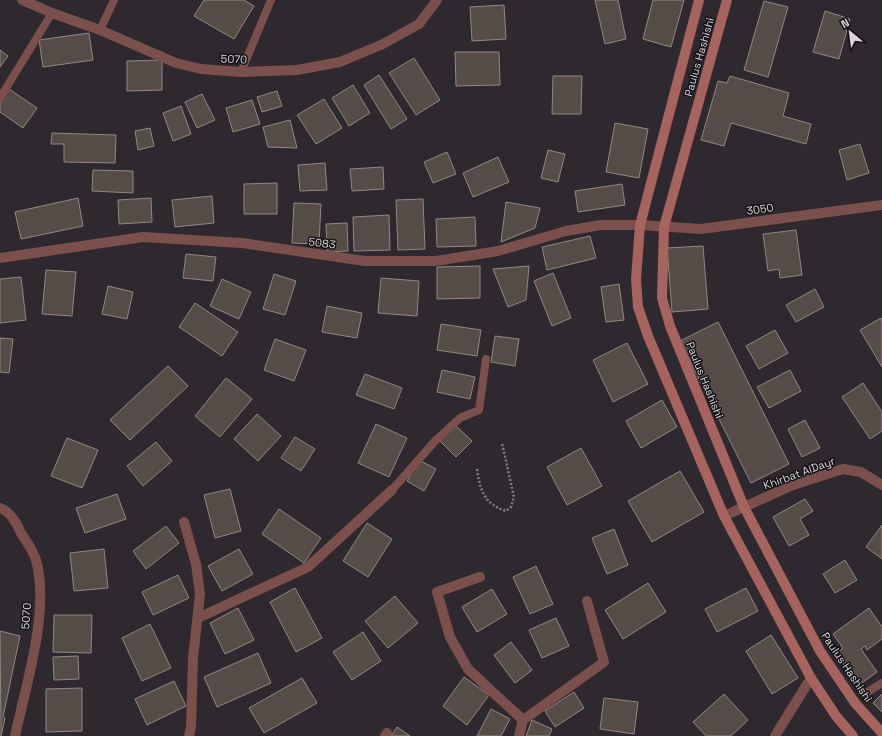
<svg xmlns="http://www.w3.org/2000/svg" width="882" height="736" font-family="'Space Grotesk',sans-serif">
  <style>
    .building { fill: #554c48; stroke: #928884 }
    .lines { fill: none; stroke-linecap: round; stroke-linejoin: round }
    .path { stroke: #827f84; stroke-width: 2.5; stroke-dasharray: 2 2; stroke-linecap: butt }
    .lane { stroke: #7b4f4c; stroke-width: 8 }
    .street { stroke: #7b4f4c; stroke-width: 10 }
    .secondary { stroke: #a7635e; stroke-width: 10 }
    .labels { text-anchor: middle; dominant-baseline: central; stroke-width: 3; stroke-linejoin: round; paint-order: stroke }
    .street-label { font-size: 11px; fill: #dbd8dc; stroke: #141215 }
  </style>
  <rect width="100%" height="100%" fill="#2d292f"/>
  <!-- building -->
  <path class="building" d="M 204,0 L 244,0 L 254,6 L 234,39 L 194,16 Z
    M 595,0 L 618,0 L 626,39 L 605,44 Z
    M 653,0 L 684,0 L 671,47 L 643,39 Z
    M 764,1 L 788,7 L 768,77 L 744,70 Z
    M 504,5 L 506,39 L 472,41 L 470,7 Z
    M 825,11 L 850,19 L 839,59 L 813,52 Z
    M 89,33 L 93,60 L 43,67 L 39,40 Z
    M 0,50 L 8,56 L 0,67 Z
    M 455,52 L 499,52 L 500,85 L 456,86 Z
    M 414,58 L 440,100 L 416,115 L 389,73 Z
    M 162,60 L 162,90 L 127,91 L 127,61 Z
    M 379,75 L 407,119 L 391,129 L 364,85 Z
    M 553,76 L 582,76 L 581,114 L 552,114 Z
    M 730,76 L 789,93 L 783,116 L 811,124 L 806,144 L 731,123 L 724,146 L 701,140 L 718,81 L 727,83 Z
    M 353,85 L 370,113 L 349,126 L 332,98 Z
    M 9,89 L 37,108 L 23,128 L 0,112 L 0,103 Z
    M 277,91 L 282,106 L 262,112 L 257,97 Z
    M 202,94 L 215,120 L 197,128 L 185,102 Z
    M 324,99 L 342,128 L 316,144 L 297,115 Z
    M 252,100 L 260,124 L 233,132 L 226,108 Z
    M 181,106 L 191,134 L 173,141 L 163,113 Z
    M 290,120 L 297,148 L 268,147 L 263,127 Z
    M 615,123 L 648,129 L 639,178 L 606,172 Z
    M 150,128 L 154,146 L 138,150 L 135,131 Z
    M 52,133 L 116,135 L 115,163 L 64,162 L 64,144 L 51,144 Z
    M 860,144 L 869,173 L 847,180 L 839,150 Z
    M 548,150 L 565,154 L 558,182 L 541,178 Z
    M 447,152 L 456,174 L 433,183 L 424,162 Z
    M 498,157 L 509,182 L 473,197 L 463,173 Z
    M 325,163 L 327,190 L 300,191 L 298,165 Z
    M 383,167 L 384,189 L 352,191 L 350,169 Z
    M 93,170 L 133,171 L 133,193 L 92,191 Z
    M 277,183 L 277,214 L 244,214 L 244,184 Z
    M 622,184 L 625,205 L 578,212 L 575,191 Z
    M 212,196 L 214,223 L 175,227 L 172,200 Z
    M 78,198 L 83,226 L 21,239 L 15,212 Z
    M 151,198 L 152,222 L 119,224 L 118,200 Z
    M 423,199 L 425,249 L 398,250 L 396,200 Z
    M 506,202 L 540,208 L 535,228 L 501,242 Z
    M 294,203 L 321,204 L 319,244 L 292,243 Z
    M 389,215 L 390,250 L 354,251 L 353,217 Z
    M 475,217 L 476,246 L 437,247 L 436,219 Z
    M 347,223 L 348,251 L 327,252 L 326,224 Z
    M 796,230 L 802,275 L 780,278 L 779,269 L 768,271 L 763,234 Z
    M 590,236 L 596,258 L 547,270 L 542,247 Z
    M 703,246 L 708,309 L 672,312 L 667,248 Z
    M 186,254 L 216,257 L 213,281 L 183,278 Z
    M 480,266 L 480,298 L 437,299 L 437,267 Z
    M 529,266 L 526,300 L 508,307 L 493,269 Z
    M 46,270 L 76,272 L 72,316 L 42,314 Z
    M 553,273 L 571,318 L 552,326 L 534,281 Z
    M 274,274 L 296,281 L 285,315 L 263,309 Z
    M 21,277 L 26,320 L 0,323 L 0,279 Z
    M 381,278 L 419,281 L 417,316 L 378,313 Z
    M 222,279 L 251,292 L 239,319 L 210,306 Z
    M 619,284 L 624,320 L 606,322 L 601,287 Z
    M 108,286 L 133,292 L 127,319 L 102,314 Z
    M 815,289 L 824,307 L 796,322 L 786,305 Z
    M 195,303 L 238,332 L 222,356 L 179,327 Z
    M 327,306 L 362,313 L 357,338 L 322,332 Z
    M 881,318 L 882,321 L 882,367 L 860,330 Z
    M 718,322 L 789,464 L 751,483 L 680,341 Z
    M 441,324 L 481,330 L 477,356 L 437,350 Z
    M 775,330 L 788,353 L 759,369 L 746,346 Z
    M 495,336 L 519,339 L 515,366 L 491,362 Z
    M 0,338 L 13,339 L 9,373 L 0,372 Z
    M 275,339 L 306,350 L 294,381 L 264,370 Z
    M 627,343 L 648,384 L 613,402 L 593,360 Z
    M 168,366 L 188,386 L 130,440 L 110,420 Z
    M 442,370 L 475,377 L 470,399 L 437,392 Z
    M 790,370 L 801,391 L 769,408 L 757,387 Z
    M 365,374 L 402,388 L 394,409 L 356,395 Z
    M 226,378 L 252,399 L 220,437 L 195,416 Z
    M 863,383 L 882,412 L 882,431 L 870,439 L 842,397 Z
    M 662,400 L 677,427 L 641,448 L 626,421 Z
    M 257,414 L 281,436 L 258,461 L 234,439 Z
    M 805,420 L 820,448 L 802,457 L 788,429 Z
    M 376,424 L 407,438 L 389,477 L 358,463 Z
    M 455,425 L 472,441 L 456,457 L 440,441 Z
    M 295,437 L 315,449 L 301,471 L 281,458 Z
    M 67,438 L 98,450 L 82,488 L 51,476 Z
    M 156,442 L 172,461 L 143,486 L 127,466 Z
    M 581,448 L 602,486 L 567,505 L 547,467 Z
    M 419,460 L 436,469 L 424,491 L 407,481 Z
    M 680,471 L 704,512 L 652,542 L 628,501 Z
    M 230,489 L 241,531 L 215,538 L 204,495 Z
    M 117,494 L 126,519 L 85,533 L 76,508 Z
    M 805,499 L 813,511 L 800,519 L 809,535 L 789,546 L 773,517 Z
    M 279,509 L 321,538 L 304,563 L 262,534 Z
    M 367,523 L 392,539 L 368,577 L 343,561 Z
    M 882,525 L 882,559 L 866,547 Z
    M 166,526 L 179,543 L 146,569 L 133,551 Z
    M 614,529 L 628,565 L 607,574 L 592,538 Z
    M 104,549 L 108,588 L 74,591 L 70,553 Z
    M 239,549 L 253,574 L 222,591 L 208,566 Z
    M 845,560 L 857,580 L 835,593 L 823,574 Z
    M 536,566 L 553,604 L 530,614 L 513,577 Z
    M 178,575 L 189,598 L 153,615 L 142,592 Z
    M 648,583 L 666,612 L 623,639 L 605,610 Z
    M 295,588 L 322,638 L 296,652 L 270,602 Z
    M 746,588 L 758,611 L 717,632 L 705,609 Z
    M 492,589 L 507,614 L 477,632 L 462,607 Z
    M 395,596 L 418,623 L 388,648 L 365,621 Z
    M 238,608 L 254,640 L 225,654 L 210,623 Z
    M 869,608 L 882,627 L 882,639 L 867,650 L 865,646 L 861,649 L 877,672 L 859,685 L 836,654 L 843,648 L 833,634 Z
    M 54,615 L 92,615 L 91,653 L 53,652 Z
    M 556,618 L 569,646 L 542,658 L 529,630 Z
    M 150,624 L 171,668 L 142,681 L 122,638 Z
    M 0,631 L 20,636 L 3,717 L 5,718 L 1,736 Z
    M 363,632 L 381,661 L 352,680 L 333,652 Z
    M 771,635 L 798,678 L 772,694 L 746,651 Z
    M 511,642 L 532,670 L 515,683 L 494,655 Z
    M 258,653 L 271,683 L 217,707 L 204,677 Z
    M 78,656 L 79,679 L 54,680 L 53,657 Z
    M 464,677 L 489,695 L 467,725 L 443,706 Z
    M 302,678 L 317,703 L 264,733 L 249,708 Z
    M 174,681 L 186,706 L 147,725 L 135,699 Z
    M 82,688 L 82,731 L 46,732 L 46,689 Z
    M 574,692 L 584,708 L 555,727 L 545,711 Z
    M 724,694 L 748,720 L 731,736 L 706,736 L 693,722 Z
    M 882,694 L 882,712 L 873,703 Z
    M 604,698 L 638,702 L 634,734 L 600,729 Z
    M 491,709 L 510,719 L 501,736 L 477,736 Z
    M 532,720 L 552,729 L 549,736 L 526,736 Z
    M 397,727 L 410,736 L 391,736 Z"/>
  <g class="lines">
    <!-- path -->
    <path class="path" d="M 477,469 C 480,490 484,504 506,511 L 511,507 L 514,497 L 502,443"/>
    <!-- lane -->
    <path class="lane" d="M 100,30 L 114,0
      M 241,72 L 271,0
      M 0,98 L 52,13
      M 392,490 L 435,441 L 460,418 L 479,410 L 486,359
      M 866,693 L 882,683"/>
    <!-- street -->
    <path class="street" d="M 22,0 L 52,13 L 100,30 L 176,63 L 201,69 L 241,72 L 297,70 L 340,62 L 383,44 L 419,24 L 437,0
      M 0,258 L 143,237 L 242,243 L 365,261 L 436,261 L 498,251 L 566,231 L 601,225 L 640,225 L 701,229 L 882,205
      M 0,508 C 10,511 17,524 21,533 C 26,541 33,550 36,560 C 50,610 26,685 15,736
      M 724,516 L 793,485 L 843,469 L 861,472 L 882,485
      M 184,522 L 196,564 L 200,594 L 193,658 L 191,727 L 189,736
      M 480,577 L 437,592 L 450,637 L 468,669 L 523,720
      M 198,618 L 308,567 L 392,490
      M 385,736 L 387,733
      M 519,736 L 523,720 L 604,662 L 587,601
      M 775,736 L 811,678"/>
    <!-- secondary -->
    <path class="secondary" d="M 699,0 L 640,225 L 636,279 L 638,307 L 648,336 L 724,516 L 811,678 L 836,716 L 853,736
      M 727,0 L 664,227 L 662,298 L 670,326 L 744,507 L 820,651 L 855,703 L 882,733"/>
  </g>
  <g class="labels">
    <!-- street labels -->
    <g class="street-label">
      <text transform="translate(699 57) rotate(-74)">Paulus Hashishi</text>
      <text transform="translate(234 59) rotate(2)">5070</text>
      <text transform="translate(760 209) rotate(-8)">3050</text>
      <text transform="translate(322 243) rotate(7)">5083</text>
      <text transform="translate(705 380) rotate(68)">Paulus Hashishi</text>
      <text transform="translate(799 473) rotate(-20)">Khirbat AlDayr</text>
      <text transform="translate(26 616) rotate(-86)">5070</text>
      <text transform="translate(847 667) rotate(56)">Paulus Hashishi</text>
    </g>
  </g>
  <!-- north arrow -->
  <g transform="translate(850 32) rotate(331)" stroke="#141215" stroke-width="3" paint-order="stroke">
  <path d="M0-3L7 15L0 10L-7 15Z" fill="#dbd8dc"/>
  <text y="-6" font-size="11" font-weight="bold" text-anchor="middle" fill="#dbd8dc">N</text>
  </g>
</svg>
